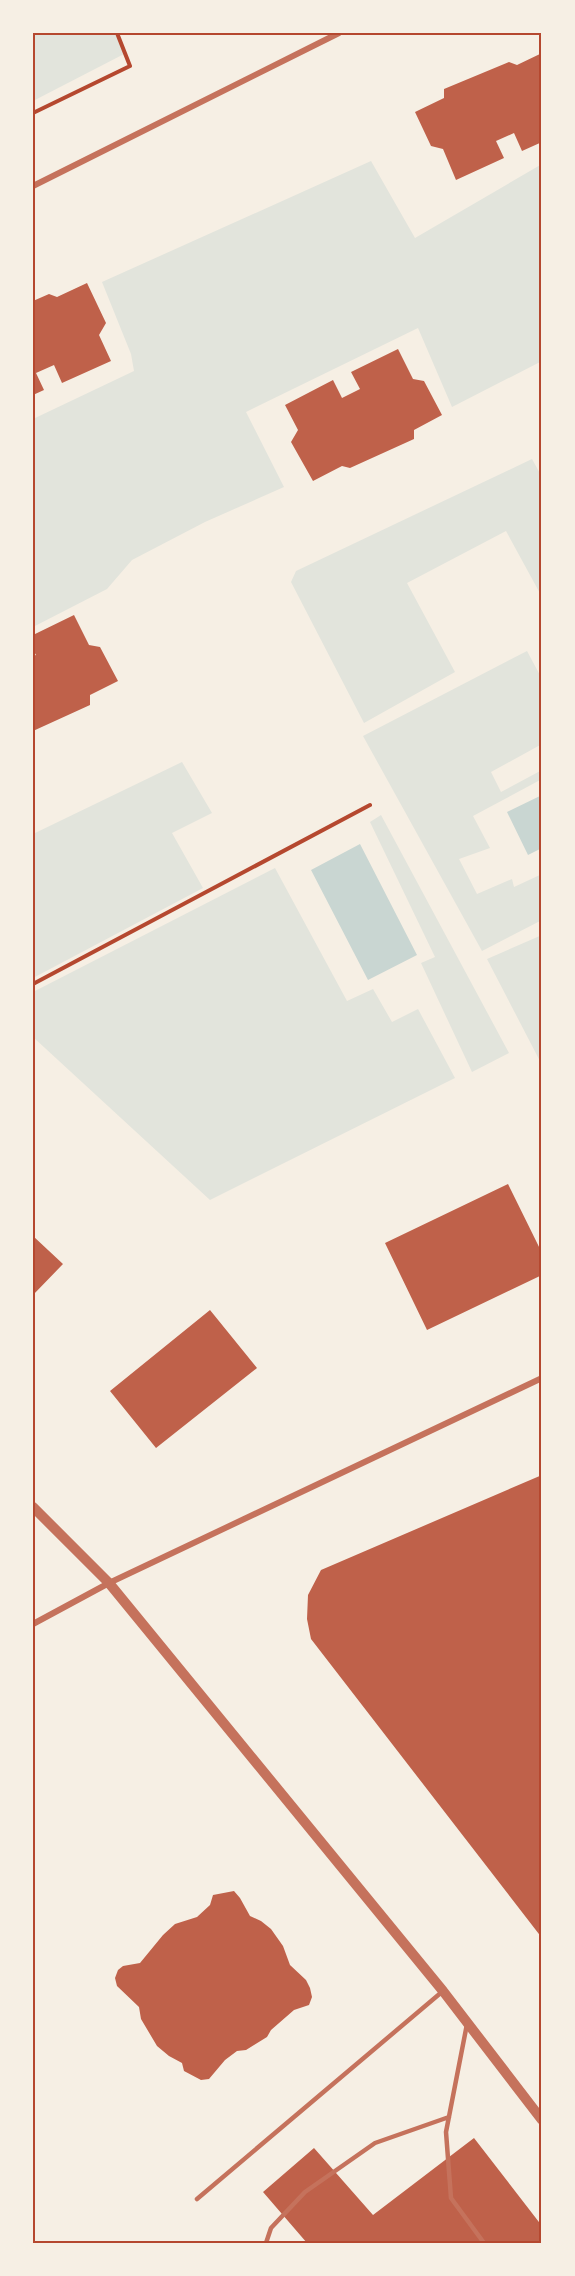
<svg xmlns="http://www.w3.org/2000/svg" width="575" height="2276" font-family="'Fira Sans Condensed',sans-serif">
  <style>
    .green { fill: #e2e4dc }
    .water { fill: #c9d6d2 }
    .building { fill: #bf614a }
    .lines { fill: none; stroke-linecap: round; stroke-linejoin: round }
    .path { stroke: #b5482f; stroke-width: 4 }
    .service { stroke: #c5725c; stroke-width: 4.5 }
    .minor { stroke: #c5725c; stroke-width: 6 }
    .tertiary { stroke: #c5725c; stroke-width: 10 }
    .neatline { fill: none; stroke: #b5482f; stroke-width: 2 }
  </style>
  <rect width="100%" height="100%" fill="#f6efe4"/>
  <!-- green -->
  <path class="green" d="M 33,33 L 118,33 L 126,53 L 33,101 Z
    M 371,161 L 415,238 L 542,164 L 542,361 L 452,407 L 418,328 L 246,412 L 284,487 L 205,522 L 132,560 L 107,589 L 33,627 L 33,419 L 134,371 L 131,354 L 102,282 Z
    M 532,459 L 542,477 L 542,597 L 506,531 L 407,583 L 455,672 L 364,723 L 291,582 L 296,571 Z
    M 527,651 L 542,679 L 542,744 L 491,772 L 501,792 L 542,770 L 542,779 L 473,816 L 490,848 L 459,859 L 477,894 L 512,879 L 514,887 L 542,874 L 542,920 L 482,951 L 363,736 Z
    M 182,762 L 212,813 L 172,833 L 203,888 L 33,978 L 33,834 Z
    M 381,815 L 509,1053 L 472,1072 L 421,963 L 435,957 L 370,822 Z
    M 275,868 L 347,1001 L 373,989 L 392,1022 L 418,1009 L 455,1078 L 210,1200 L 33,1037 L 33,992 Z
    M 542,935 L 542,1065 L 487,959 Z"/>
  <!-- water -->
  <path class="water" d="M 542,795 L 542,848 L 528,855 L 507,812 Z
    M 360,844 L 417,955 L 368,980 L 311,870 Z"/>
  <!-- building -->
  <path class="building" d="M 542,53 L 542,142 L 522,151 L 514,133 L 496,141 L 504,158 L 456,180 L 443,149 L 431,146 L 415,112 L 444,98 L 444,89 L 509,62 L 517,65 Z
    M 87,283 L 106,323 L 99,335 L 111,361 L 62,383 L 54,365 L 36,373 L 44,390 L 33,395 L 33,301 L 49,294 L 57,297 Z
    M 398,349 L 413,379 L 424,381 L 442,415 L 414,430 L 414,439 L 350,468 L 342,466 L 313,481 L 291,442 L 298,430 L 285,405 L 333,380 L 342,398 L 360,389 L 351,372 Z
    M 74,615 L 89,645 L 100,647 L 118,681 L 90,695 L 90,705 L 33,731 L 33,656 L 36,655 L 33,650 L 33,635 Z
    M 508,1184 L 542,1253 L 542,1275 L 427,1330 L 385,1243 Z
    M 33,1236 L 63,1264 L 33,1295 Z
    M 210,1310 L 257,1368 L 156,1448 L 110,1391 Z
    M 542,1475 L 542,1938 L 311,1639 L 307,1619 L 308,1595 L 321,1570 Z
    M 234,1891 L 240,1898 L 250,1916 L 261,1921 L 271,1929 L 283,1946 L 290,1965 L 306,1980 L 310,1988 L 312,1997 L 309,2005 L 294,2010 L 271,2030 L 267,2037 L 246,2050 L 237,2051 L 225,2060 L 209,2079 L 201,2080 L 184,2071 L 182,2063 L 169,2056 L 157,2046 L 141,2019 L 139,2007 L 117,1986 L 115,1978 L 118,1970 L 123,1966 L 140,1963 L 163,1935 L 175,1924 L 197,1917 L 210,1905 L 213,1895 Z
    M 474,2138 L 542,2226 L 542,2240 L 539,2243 L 307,2243 L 263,2192 L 314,2148 L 373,2215 Z"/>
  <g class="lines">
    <!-- path -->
    <path class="path" d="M 33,113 L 130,66 L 117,33
      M 33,984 L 370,805"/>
    <!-- service -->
    <path class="service" d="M 467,2024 L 446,2132 L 451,2198 L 484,2243
      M 197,2199 L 443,1991
      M 266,2243 L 271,2228 L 305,2192 L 375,2143 L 449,2117"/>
    <!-- minor -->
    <path class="minor" d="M 33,186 L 339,33
      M 33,1624 L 109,1583 L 542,1378"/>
    <!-- tertiary -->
    <path class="tertiary" d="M 33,1507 L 109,1583 L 443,1991 L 542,2120"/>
  </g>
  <!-- border -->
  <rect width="575" height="2276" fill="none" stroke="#f6efe4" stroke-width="69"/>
  <rect x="34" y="34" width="506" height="2208" class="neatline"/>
</svg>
